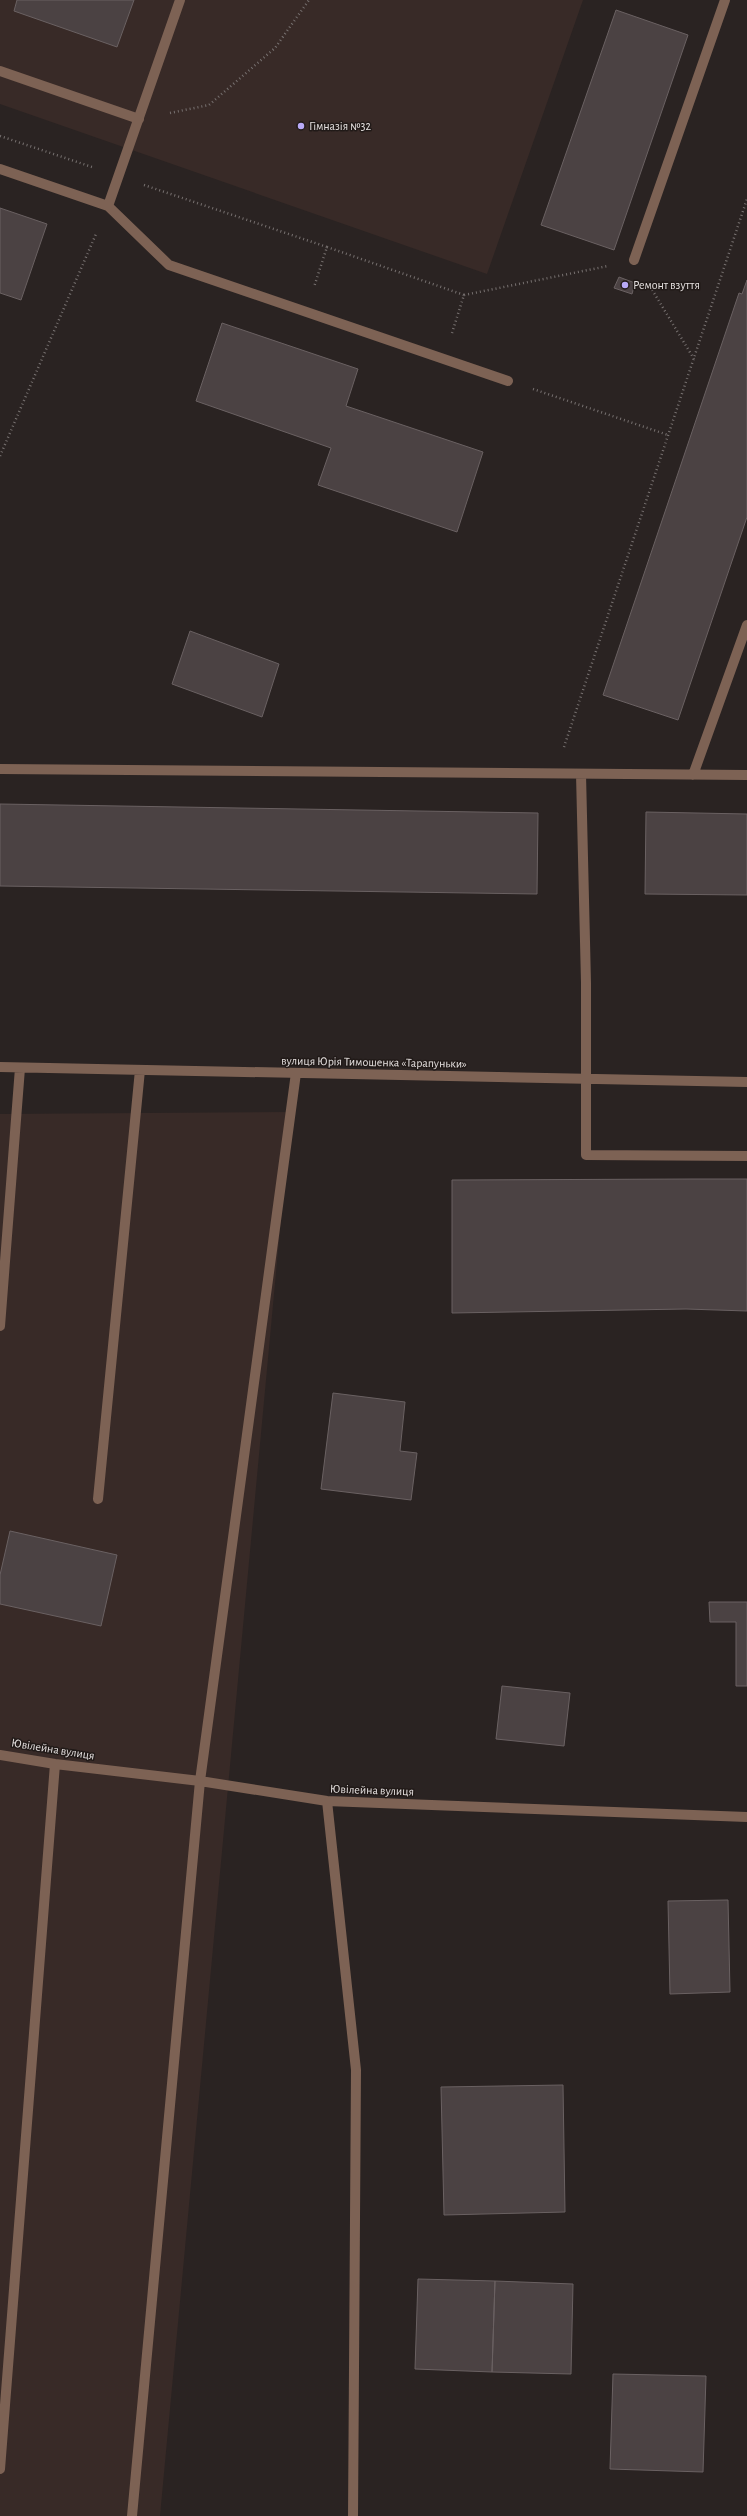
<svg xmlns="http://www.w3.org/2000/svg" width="747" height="2516" font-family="'Alegreya Sans',sans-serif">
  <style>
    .built { fill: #382a27 }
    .building { fill: #4b4243; stroke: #6a6162 }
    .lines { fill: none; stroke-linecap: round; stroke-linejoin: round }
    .path { stroke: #777170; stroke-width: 2.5; stroke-dasharray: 1 3; stroke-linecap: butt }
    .minor { stroke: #7d6254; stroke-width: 10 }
    .poi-dot { fill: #b9aaf7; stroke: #211a18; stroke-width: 1.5 }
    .labels { text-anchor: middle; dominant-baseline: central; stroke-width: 3; stroke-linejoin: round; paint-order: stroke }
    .poi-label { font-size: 12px; fill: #e5e0df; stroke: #211a18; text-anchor: start }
    .street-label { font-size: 12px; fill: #e5e0df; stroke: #211a18 }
  </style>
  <rect width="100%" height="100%" fill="#2a2322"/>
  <!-- built -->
  <path class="built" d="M 0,0 L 583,0 L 487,274 L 0,104 Z
    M 291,1112 L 160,2516 L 0,2516 L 0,1114 Z"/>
  <!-- building -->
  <path class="building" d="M 17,0 L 134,0 L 117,47 L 14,11 Z
    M 616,10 L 688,35 L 614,250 L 541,225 Z
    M 0,208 L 47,224 L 21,300 L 0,293 Z
    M 619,277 L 635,283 L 632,294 L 614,288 Z
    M 747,280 L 747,517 L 678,720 L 603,695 L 739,293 L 742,294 Z
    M 222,323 L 358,369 L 346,406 L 483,452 L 457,532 L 318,485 L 331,448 L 196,401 Z
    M 190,631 L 279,664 L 262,717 L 172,684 Z
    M 0,804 L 538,813 L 537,894 L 0,886 Z
    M 646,812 L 747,814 L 747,895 L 645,894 Z
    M 692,1179 L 747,1179 L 747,1311 L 686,1309 L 452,1313 L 452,1180 Z
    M 333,1393 L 405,1402 L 400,1451 L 417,1453 L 411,1500 L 321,1489 Z
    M 10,1531 L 117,1555 L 101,1626 L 0,1604 L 0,1575 Z
    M 709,1602 L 747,1602 L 747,1686 L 736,1686 L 736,1622 L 710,1622 Z
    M 502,1686 L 570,1693 L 564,1746 L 496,1739 Z
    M 728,1900 L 730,1992 L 670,1994 L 668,1901 Z
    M 563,2085 L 565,2212 L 444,2215 L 441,2087 Z
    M 418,2279 L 495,2281 L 492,2372 L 415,2369 Z
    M 495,2281 L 573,2284 L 571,2374 L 492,2372 Z
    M 613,2374 L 706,2376 L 703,2472 L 610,2469 Z"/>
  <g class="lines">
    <!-- path -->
    <path class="path" d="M 170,113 L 209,105 L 275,48 L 309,0
      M 0,136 L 92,167
      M 144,185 L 327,247 L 314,287
      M 327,247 L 464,295
      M 648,283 L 694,359
      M 452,333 L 464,295 L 608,266
      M 533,389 L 668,435
      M 0,456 L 96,234
      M 564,747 L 747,199"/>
    <!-- minor -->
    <path class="minor" d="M 0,71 L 139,119
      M 0,169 L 108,206 L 169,265 L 508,381
      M 108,206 L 180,0
      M 634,260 L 725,0
      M 0,769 L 747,775
      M 581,774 L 586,983 L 586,1155 L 747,1156
      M 693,775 L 747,625
      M 0,1067 L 747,1082
      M 0,1326 L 20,1068
      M 98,1499 L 140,1070
      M 0,1755 L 55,1764 L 200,1781 L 327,1801 L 747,1817
      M 327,1801 L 356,2070 L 353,2516
      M 0,2469 L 55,1764
      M 132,2516 L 200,1781 L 296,1073"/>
  </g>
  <!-- markers -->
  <g class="poi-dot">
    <circle cx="301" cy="126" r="4"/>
    <circle cx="625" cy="285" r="4"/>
  </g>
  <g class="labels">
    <!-- poi labels -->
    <g class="poi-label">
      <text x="309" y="126">Гімназія №32</text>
      <text x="633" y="285">Ремонт взуття</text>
    </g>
    <!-- street labels -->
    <g class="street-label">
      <text transform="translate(374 1062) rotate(1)">вулиця Юрія Тимошенка «Тарапуньки»</text>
      <text transform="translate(53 1749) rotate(9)">Ювілейна вулиця</text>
      <text transform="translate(372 1790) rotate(2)">Ювілейна вулиця</text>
    </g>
  </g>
</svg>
